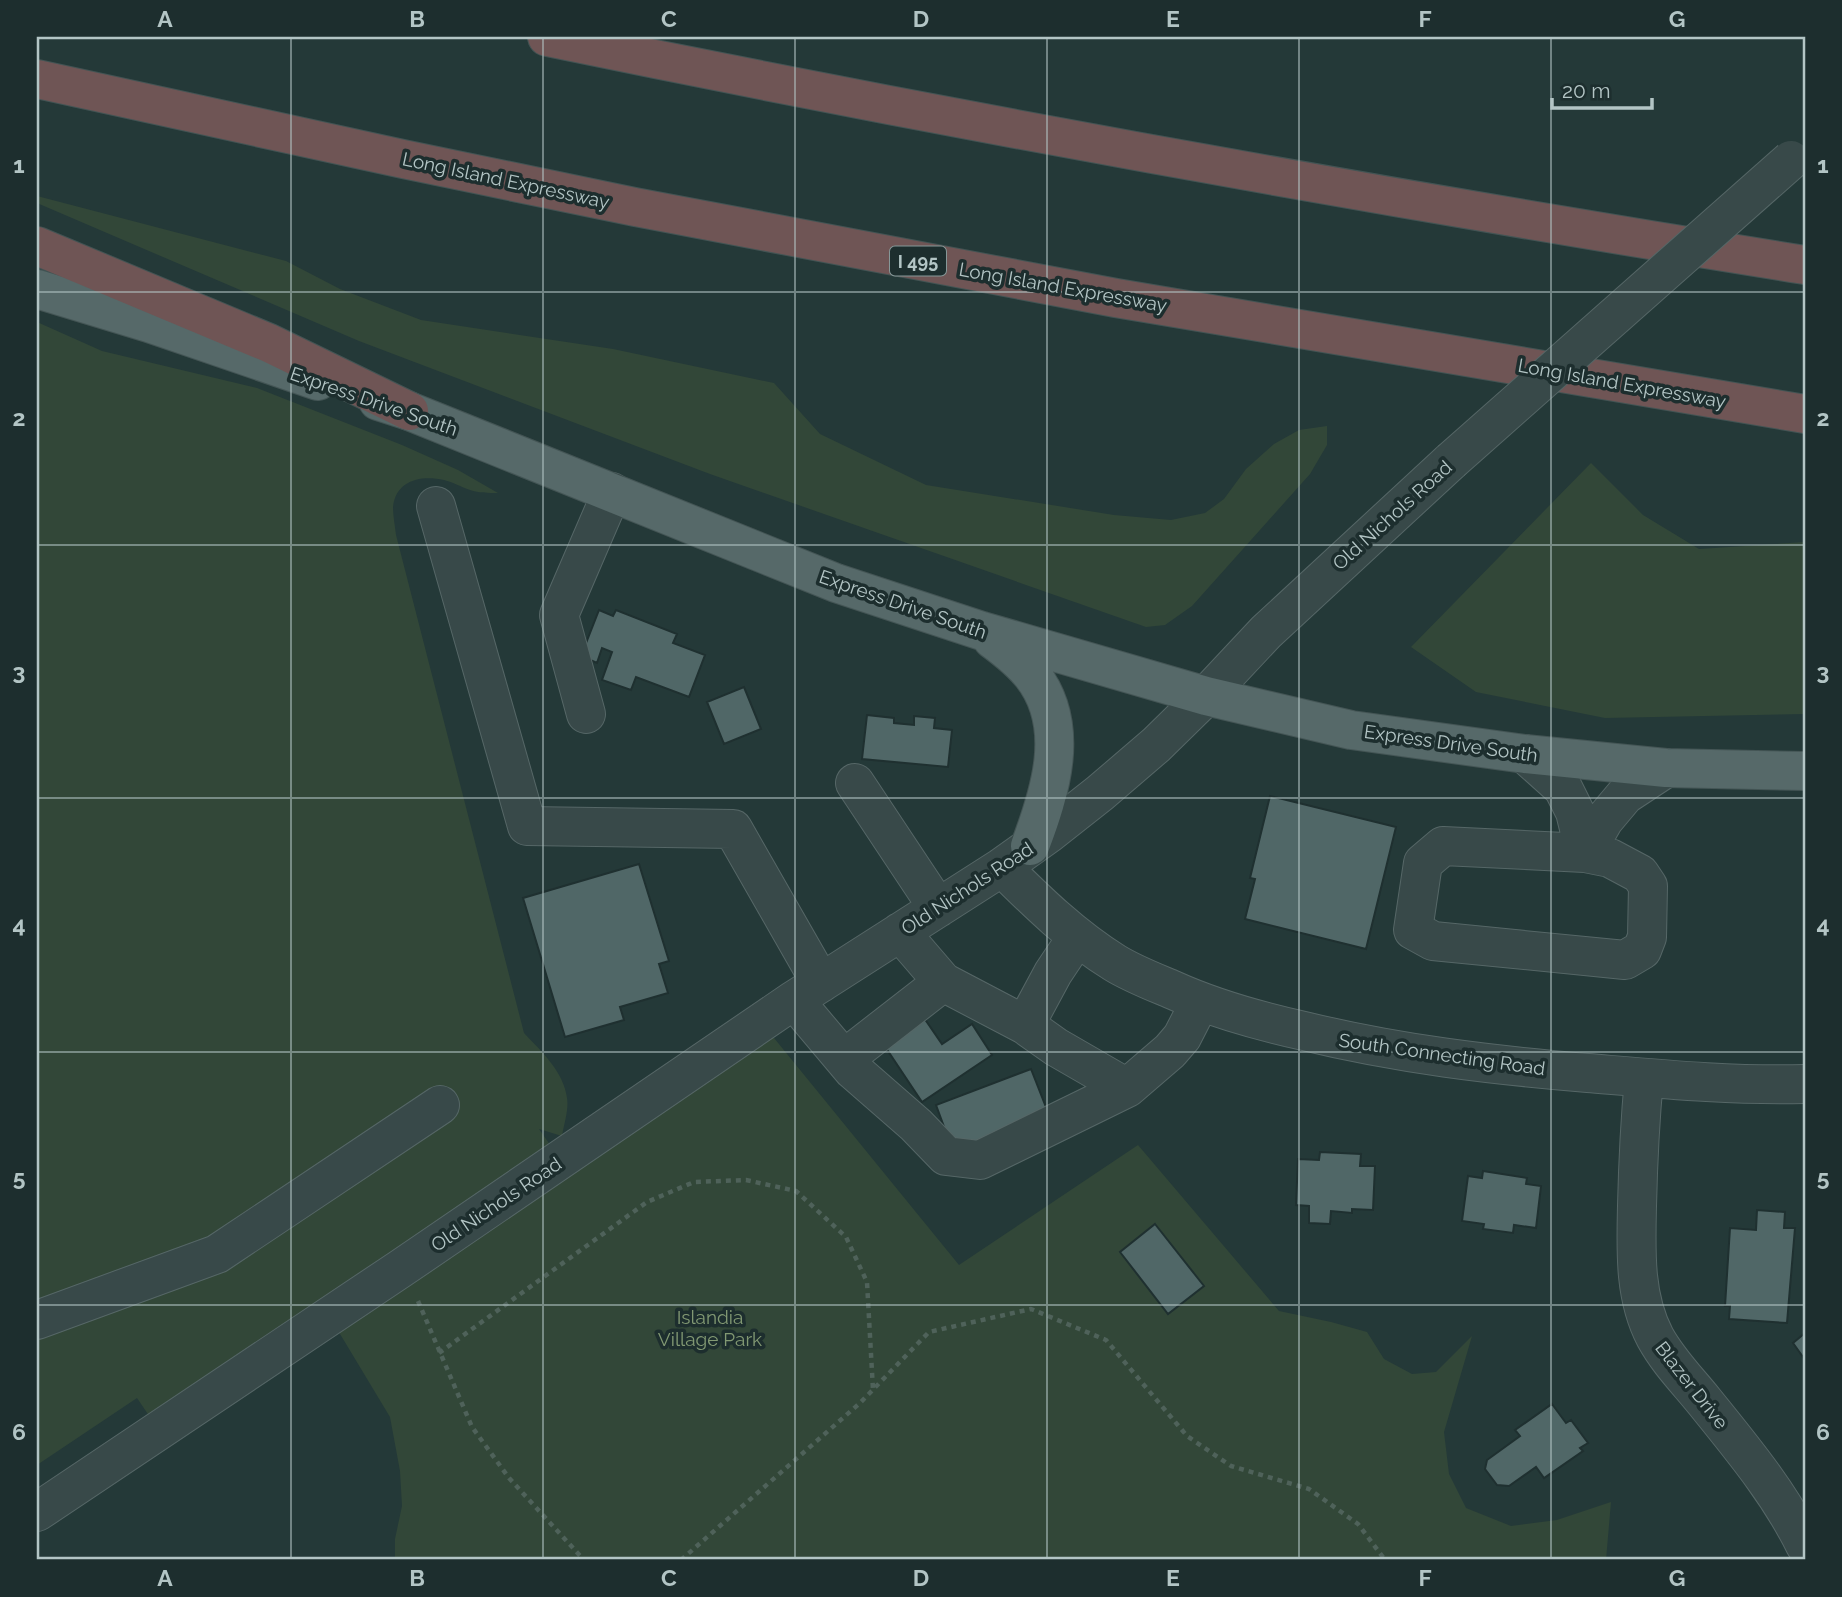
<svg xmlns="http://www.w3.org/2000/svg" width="1842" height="1597" font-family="Raleway,sans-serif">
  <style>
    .green { fill: #324738 }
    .building { fill: #506767; stroke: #1f3030; stroke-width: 2 }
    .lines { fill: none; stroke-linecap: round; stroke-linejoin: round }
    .minor-casing { stroke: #566767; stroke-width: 40 }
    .major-casing { stroke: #455; stroke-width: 40 }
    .highway-casing { stroke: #435454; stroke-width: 40 }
    .path { stroke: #4f625a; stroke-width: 4.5; stroke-dasharray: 5 5; stroke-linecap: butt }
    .minor { stroke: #384949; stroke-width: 38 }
    .major { stroke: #566969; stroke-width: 38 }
    .highway { stroke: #6f5555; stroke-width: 38 }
    .minor-bridge-casing { stroke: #566767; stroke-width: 40; stroke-linecap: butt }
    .minor-bridge { stroke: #384949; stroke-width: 38 }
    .grid { fill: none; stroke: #b3c5c5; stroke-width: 2; stroke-opacity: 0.55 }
    .labels { text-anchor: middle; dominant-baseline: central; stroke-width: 7; stroke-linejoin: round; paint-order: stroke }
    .shield { fill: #1d2e2e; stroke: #869898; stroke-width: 2 }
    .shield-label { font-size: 18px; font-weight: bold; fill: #b3c5c5 }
    .street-label { font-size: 19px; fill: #b3c5c5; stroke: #1d2e2e }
    .park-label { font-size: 19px; fill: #829973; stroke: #1d2e2e }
    .neatline { fill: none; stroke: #b3c5c5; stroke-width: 2.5 }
    .grid-label { font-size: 23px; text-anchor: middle; font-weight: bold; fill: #b3c5c5 }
  </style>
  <rect width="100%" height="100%" fill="#243938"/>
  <!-- green -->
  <path class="green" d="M 37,196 L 286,261 L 340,289 L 421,320 L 613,349 L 774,383 L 820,434 L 926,485 L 1114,515 L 1171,520 L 1205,513 L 1224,499 L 1246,469 L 1274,444 L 1299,430 L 1327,426 L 1327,445 L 1310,474 L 1192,606 L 1165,625 L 1146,627 L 710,474 L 359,341 L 37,203 Z
    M 37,322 L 102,351 L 257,388 L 402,445 L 458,470 L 498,493 C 488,493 479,493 470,490 C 461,487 453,482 444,480 C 421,475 396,480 393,507 C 393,516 395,526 396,535 L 524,1033 C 541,1051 564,1072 567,1098 C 569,1109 564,1124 562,1136 L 539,1129 L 555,1152 L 756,1016 L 959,1265 L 1138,1145 L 1279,1311 L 1331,1322 L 1367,1332 L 1384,1359 L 1412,1374 L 1436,1372 L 1472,1336 L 1444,1432 L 1449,1474 L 1466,1508 L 1511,1526 L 1557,1520 L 1611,1502 L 1606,1560 L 395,1560 L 395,1539 L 402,1506 L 400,1471 L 390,1417 L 328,1314 L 158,1429 L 137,1398 L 37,1465 Z
    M 1591,463 L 1643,515 L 1699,549 L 1805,542 L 1805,714 L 1605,718 L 1476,692 L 1411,647 Z"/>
  <!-- building -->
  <path class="building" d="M 599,610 L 613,616 L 616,610 L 677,634 L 673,643 L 705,655 L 689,697 L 636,677 L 631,690 L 602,680 L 612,652 L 602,648 L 597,663 L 581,656 Z
    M 744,687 L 761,729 L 724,744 L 707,702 Z
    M 867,715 L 894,718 L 894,723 L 914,725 L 914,716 L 935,718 L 934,728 L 952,730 L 948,767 L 862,759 Z
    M 1270,796 L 1396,827 L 1366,949 L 1245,919 L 1255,879 L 1250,878 Z
    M 639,864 L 669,961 L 659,964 L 668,993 L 620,1007 L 624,1020 L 565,1037 L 523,898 Z
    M 920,1012 L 942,1044 L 972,1024 L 992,1055 L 922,1102 L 880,1039 Z
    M 1031,1069 L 1049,1115 L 953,1151 L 936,1105 Z
    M 1320,1152 L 1361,1154 L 1360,1166 L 1375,1166 L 1373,1210 L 1352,1209 L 1352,1213 L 1331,1211 L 1330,1224 L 1309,1223 L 1309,1206 L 1296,1205 L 1298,1159 L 1319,1160 Z
    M 1483,1171 L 1527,1178 L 1526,1184 L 1541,1186 L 1536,1228 L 1514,1225 L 1513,1233 L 1483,1229 L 1484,1224 L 1462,1221 L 1468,1176 L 1482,1178 Z
    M 1757,1210 L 1785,1212 L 1784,1228 L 1795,1228 L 1787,1323 L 1729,1319 L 1730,1306 L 1725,1306 L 1730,1228 L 1756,1230 Z
    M 1155,1224 L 1204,1286 L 1168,1314 L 1120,1252 Z
    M 1805,1333 L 1805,1355 L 1803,1357 L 1793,1343 Z
    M 1552,1404 L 1566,1423 L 1571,1420 L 1588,1443 L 1580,1448 L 1583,1451 L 1544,1478 L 1536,1467 L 1509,1486 L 1497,1485 L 1485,1469 L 1487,1460 L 1520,1436 L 1515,1430 Z"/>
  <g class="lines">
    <defs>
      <path id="minor" d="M 436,506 L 527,826 L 733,829 L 821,983
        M 586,714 L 559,615 L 612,492
        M 1525,754 L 1563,788 L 1575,812 L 1585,853 L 1604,820 L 1625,795 L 1666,768
        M 855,783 L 938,908
        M 1443,846 L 1585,853 L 1610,858 L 1640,874 L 1648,886 L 1647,937 L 1642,950 L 1625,960 L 1433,941 L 1413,930 L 1423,863 Z
        M 1002,867 C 1037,902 1073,937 1115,963 C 1133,974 1154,982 1173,990 C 1215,1009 1259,1021 1304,1031 C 1398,1054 1492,1065 1588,1073 C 1660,1079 1732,1086 1805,1084
        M 900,932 L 943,982 L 1025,1025
        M 1077,937 L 1053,973 L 1025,1025 L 1056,1047 L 1127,1088 L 1170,1051 L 1182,1037 L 1200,1002
        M 794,1000 L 853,1070 L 916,1125 L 946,1156 L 980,1160 L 1127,1088
        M 844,1059 L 943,982
        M 1644,1078 C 1640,1121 1638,1163 1637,1206 C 1636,1251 1634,1297 1655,1337 C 1668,1361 1687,1380 1704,1401 C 1741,1447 1779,1492 1805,1545
        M 37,1320 L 217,1254 L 440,1105
        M 37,1512 L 400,1269 L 794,1000 L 1002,867 L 1048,834 L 1100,793 L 1156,745 L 1206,696 L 1266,632 L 1451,461"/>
      <path id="major" d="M 37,289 L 149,323 L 318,381
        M 378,401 L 409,411 L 836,583 L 982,631 L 1206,696 L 1351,730 L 1525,754 L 1666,768 L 1805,771
        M 992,639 C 1007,650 1021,661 1032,675 C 1072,726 1050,793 1030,846"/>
      <path id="highway" d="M 547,37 C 964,123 1384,198 1805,265
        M 37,79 L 403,159 L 635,207 L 1116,298 L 1805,414
        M 37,246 L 269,343 L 409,411"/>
    </defs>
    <!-- minor casing -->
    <use href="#minor" class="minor-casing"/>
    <!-- major casing -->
    <use href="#major" class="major-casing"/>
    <!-- highway casing -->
    <use href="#highway" class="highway-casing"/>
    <!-- path -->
    <path class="path" d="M 418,1301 L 472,1427 L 509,1478 L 584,1560
      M 439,1353 L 647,1202 L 694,1182 L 746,1180 L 796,1191 L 846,1237 L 867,1282 L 873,1390
      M 681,1560 L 860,1403 L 929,1332 L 1031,1309 L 1106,1340 L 1187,1436 L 1231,1466 L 1309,1489 L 1358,1524 L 1385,1560"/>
    <!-- minor -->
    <use href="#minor" class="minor"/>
    <!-- major -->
    <use href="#major" class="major"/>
    <!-- highway -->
    <use href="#highway" class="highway"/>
    <defs>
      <path id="minor-bridge" d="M 1451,461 L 1791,160"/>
    </defs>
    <!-- minor-bridge casing -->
    <use href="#minor-bridge" class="minor-bridge-casing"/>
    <!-- minor-bridge -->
    <use href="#minor-bridge" class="minor-bridge"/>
  </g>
  <!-- grid -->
  <path class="grid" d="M 291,37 L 291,1560M 543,37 L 543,1560M 795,37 L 795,1560M 1047,37 L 1047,1560M 1299,37 L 1299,1560M 1551,37 L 1551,1560M 37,292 L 1805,292M 37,545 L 1805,545M 37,798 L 1805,798M 37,1052 L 1805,1052M 37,1305 L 1805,1305"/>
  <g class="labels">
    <!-- shield labels -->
    <rect class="shield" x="890" y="246.5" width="56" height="29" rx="5"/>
    <g class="shield-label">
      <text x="918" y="261">I 495</text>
    </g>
    <!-- street labels -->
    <g class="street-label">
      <text transform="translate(506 180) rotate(12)">Long Island Expressway</text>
      <text transform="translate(1063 287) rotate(10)">Long Island Expressway</text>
      <text transform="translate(1622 383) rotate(10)">Long Island Expressway</text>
      <text transform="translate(374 401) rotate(19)">Express Drive South</text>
      <text transform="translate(1392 515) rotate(-42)">Old Nichols Road</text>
      <text transform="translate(903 604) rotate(19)">Express Drive South</text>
      <text transform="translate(1451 743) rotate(8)">Express Drive South</text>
      <text transform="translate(967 888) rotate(-33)">Old Nichols Road</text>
      <text transform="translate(1442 1054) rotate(8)">South Connecting Road</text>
      <text transform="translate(496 1204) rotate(-34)">Old Nichols Road</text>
      <text transform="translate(1692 1385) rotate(52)">Blazer Drive</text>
    </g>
    <!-- park labels -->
    <g class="park-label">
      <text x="710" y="1317">Islandia<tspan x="710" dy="22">Village Park</tspan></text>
    </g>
  </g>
  <!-- border -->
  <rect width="1842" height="1597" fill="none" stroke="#1d2e2e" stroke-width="77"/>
  <!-- scale -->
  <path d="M1552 98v10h100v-10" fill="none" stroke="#b3c5c5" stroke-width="3.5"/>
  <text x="1562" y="98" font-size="21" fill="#b3c5c5" stroke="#1d2e2e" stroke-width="5" paint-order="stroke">20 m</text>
  <rect x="38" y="38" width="1766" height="1520" class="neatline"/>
  <g class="grid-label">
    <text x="165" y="27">A</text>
    <text x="417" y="27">B</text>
    <text x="669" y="27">C</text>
    <text x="921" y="27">D</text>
    <text x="1173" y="27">E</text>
    <text x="1425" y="27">F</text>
    <text x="1677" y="27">G</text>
    <text x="19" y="173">1</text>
    <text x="1823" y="173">1</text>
    <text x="19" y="426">2</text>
    <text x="1823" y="426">2</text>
    <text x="19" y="680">3</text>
    <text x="1823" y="680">3</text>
    <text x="19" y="933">4</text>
    <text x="1823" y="933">4</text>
    <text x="19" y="1186">5</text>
    <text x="1823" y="1186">5</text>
    <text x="19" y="1440">6</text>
    <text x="1823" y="1440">6</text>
    <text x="165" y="1586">A</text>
    <text x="417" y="1586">B</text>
    <text x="669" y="1586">C</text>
    <text x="921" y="1586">D</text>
    <text x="1173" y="1586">E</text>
    <text x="1425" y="1586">F</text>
    <text x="1677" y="1586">G</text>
  </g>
</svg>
